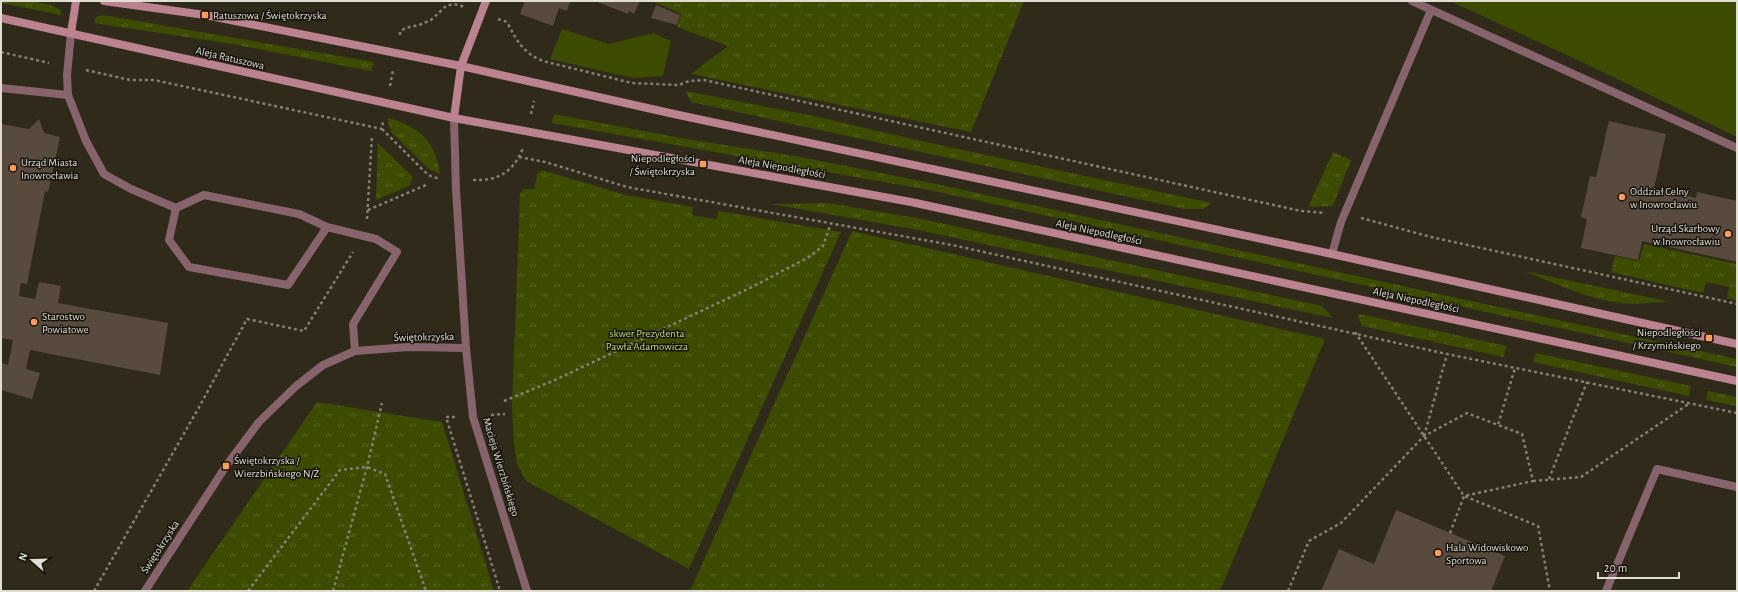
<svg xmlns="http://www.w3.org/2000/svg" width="1738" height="592" font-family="'Alegreya Sans',sans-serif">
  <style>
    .grass { fill: url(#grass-tufts) }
    .garden { fill: #3c4b00 }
    .building { fill: #584b3d }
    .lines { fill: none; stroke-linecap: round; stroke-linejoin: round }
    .path { stroke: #837f72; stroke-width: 2.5; stroke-dasharray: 3 3; stroke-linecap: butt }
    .lane { stroke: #87636b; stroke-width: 8 }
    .street { stroke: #87636b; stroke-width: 8 }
    .secondary { stroke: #bb828f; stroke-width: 8 }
    .poi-dot { fill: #ff9b5b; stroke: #15130c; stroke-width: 1.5 }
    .labels { text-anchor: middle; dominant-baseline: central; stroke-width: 3; stroke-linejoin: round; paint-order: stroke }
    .poi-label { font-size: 11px; fill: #e0ddd3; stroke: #15130c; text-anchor: start }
    .street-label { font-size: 11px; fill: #e0ddd3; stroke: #15130c }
    .park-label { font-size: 11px; fill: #c2df74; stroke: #15130c }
  </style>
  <defs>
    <pattern id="grass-tufts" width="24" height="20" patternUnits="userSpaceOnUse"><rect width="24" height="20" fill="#3c4b00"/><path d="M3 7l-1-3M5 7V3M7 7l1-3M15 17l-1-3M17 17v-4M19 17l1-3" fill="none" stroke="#586424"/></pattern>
  </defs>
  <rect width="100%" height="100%" fill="#2f2a1a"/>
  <!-- grass -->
  <path class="grass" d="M 1,1 C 16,1 51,0 61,11 L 61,15 L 1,3 Z
    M 652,1 L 1024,1 L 971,132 L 691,74 L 728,46 L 677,27 L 681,14 Z
    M 103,15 L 374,62 L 371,71 L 232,44 L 94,23 L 96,17 Z
    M 685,91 L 809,115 L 939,145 L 1212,203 L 1203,209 L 1184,209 L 691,102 Z
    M 554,114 L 681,138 L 801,157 L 936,184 L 1737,359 L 1737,367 L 934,191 L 552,123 Z
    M 388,118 C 418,126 436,141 440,174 L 429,169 L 392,133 L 388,122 Z
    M 378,143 L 413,177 L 409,186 L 376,200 Z
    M 1333,152 L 1351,160 L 1333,206 L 1308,207 Z
    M 542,170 L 626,195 L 693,207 L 692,215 L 717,219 L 718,211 L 841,232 L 689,569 L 526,481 L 517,464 L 514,444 L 512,406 L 520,193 L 524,189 L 535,189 L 537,173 Z
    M 828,203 L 922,219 L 1322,306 L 1333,318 L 918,230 L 771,204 Z
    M 852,231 L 1325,339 L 1220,591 L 690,591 Z
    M 1644,244 L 1737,264 L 1737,301 L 1727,298 L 1729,287 L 1706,282 L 1703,293 L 1611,272 L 1615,256 L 1639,261 Z
    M 1524,271 L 1662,300 L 1669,302 C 1653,302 1636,305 1620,303 C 1586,299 1555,283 1524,271 Z
    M 1359,314 L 1507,346 L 1503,357 L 1362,326 L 1358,317 Z
    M 1536,353 L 1691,386 L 1689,396 L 1533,362 Z
    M 1708,391 L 1737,397 L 1737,406 L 1706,400 Z
    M 317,402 L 442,422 L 494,591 L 187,591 Z"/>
  <!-- garden -->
  <path class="garden" d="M 1450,1 L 1737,1 L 1737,137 L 1588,65 Z
    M 562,29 L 609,44 L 653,33 L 671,41 L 663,76 L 633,78 L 550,59 Z
    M 873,572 L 880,591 L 818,591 Z"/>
  <!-- building -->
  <path class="building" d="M 525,1 L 570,1 L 567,11 L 559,8 L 553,26 L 520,14 Z
    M 595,1 L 640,1 L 634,14 L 629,11 L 628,14 Z
    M 656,5 L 680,15 L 677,25 L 651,18 Z
    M 39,119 L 44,133 L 60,137 L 48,192 L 45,191 L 27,284 L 21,283 L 19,296 L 35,299 L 39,282 L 61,286 L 58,303 L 168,323 L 160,375 L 30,350 L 26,369 L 40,373 L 32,399 L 1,390 L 1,363 L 8,365 L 13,340 L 1,338 L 1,124 L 29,129 Z
    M 1609,121 L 1666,134 L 1654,188 L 1696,198 L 1697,192 L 1737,201 L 1737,262 L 1642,241 L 1638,260 L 1581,248 L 1587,219 L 1581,217 L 1590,176 L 1596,177 Z
    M 1396,510 L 1505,556 L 1491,591 L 1321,591 L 1339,549 L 1374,564 Z"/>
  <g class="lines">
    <!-- path -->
    <path class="path" d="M 498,19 L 507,22 C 517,41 523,53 543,61 L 632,83 L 679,85 L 689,81 L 704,80 L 1301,211 L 1325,213
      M 400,35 L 400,32 L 405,28 L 419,25 L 431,20 L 446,6 L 454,4 L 465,7
      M 1,52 L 49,63
      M 86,70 L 130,80 L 154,80 L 382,129 L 383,121
      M 390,86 L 393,70
      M 531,114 L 534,101
      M 382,129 L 425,172 L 432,177 L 438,178
      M 519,157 L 545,162 L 627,187 L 952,245 L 1447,354 L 1737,413
      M 473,180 C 499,181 513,172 523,148
      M 368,210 L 426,185
      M 1361,218 L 1431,237 L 1737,304
      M 367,219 L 372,136
      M 1355,332 L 1464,496 L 1538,526 L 1550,591
      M 504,401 L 555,380 L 752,287 L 809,257 L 823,246 L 831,223
      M 491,415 L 505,414
      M 455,417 L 446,417 L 500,591
      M 1424,436 L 1447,354
      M 1549,479 L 1587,382
      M 1533,481 L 1581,477 L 1690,403
      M 1450,533 L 1464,496 L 1533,481 L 1522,434 L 1498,425
      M 94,591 L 198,409 L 247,319 L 304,331 L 353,252
      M 248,591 L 340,470 L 367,467 L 385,474 L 426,591
      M 333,591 L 367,467 L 382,403
      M 1288,591 L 1309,541 L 1341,523 L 1424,436 L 1467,413 L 1498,425 L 1515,368"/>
    <!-- lane -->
    <path class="lane" d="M 1412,1 L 1737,148
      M 71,33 L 67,75 L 68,95 L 86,141 L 104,174 L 131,189 L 176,208 L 204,195 L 299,214 L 327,227 L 376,239 L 397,252 L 353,324 L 355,351
      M 1,88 L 68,95
      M 176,208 L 169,240 L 189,267 L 288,285 L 327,227
      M 1332,254 L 1341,222 L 1431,10
      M 1606,591 L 1657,469 L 1737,487"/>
    <!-- street -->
    <path class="street" d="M 454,118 L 456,190 L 466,348 L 473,417 L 527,591
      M 145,591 L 226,466 L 259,422 L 295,387 L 323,365 L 355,351 L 409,347 L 466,348"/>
    <!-- secondary -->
    <path class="secondary" d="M 104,1 L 205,15 L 461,66 L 674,114 L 1332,254 L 1737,344
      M 1,18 L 454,118 L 911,202 L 1737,381
      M 71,33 L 76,1
      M 454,118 L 461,66 L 486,1"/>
  </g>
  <!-- markers -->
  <g class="poi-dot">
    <rect x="201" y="11" width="8" height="8" rx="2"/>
    <rect x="699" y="160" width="8" height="8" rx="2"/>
    <circle cx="13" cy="168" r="4"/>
    <circle cx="1622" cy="197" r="4"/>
    <circle cx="1728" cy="234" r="4"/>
    <circle cx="34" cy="322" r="4"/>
    <rect x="1705" y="334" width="8" height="8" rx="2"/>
    <rect x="222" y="462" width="8" height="8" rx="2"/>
    <circle cx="1438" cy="553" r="4"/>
  </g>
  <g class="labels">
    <!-- poi labels -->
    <g class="poi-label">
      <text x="213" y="15">Ratuszowa / Świętokrzyska</text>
      <text x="695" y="158" text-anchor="end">Niepodległości<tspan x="695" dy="13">/ Świętokrzyska</tspan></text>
      <text x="21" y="162">Urząd Miasta<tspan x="21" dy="13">Inowrocławia</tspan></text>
      <text x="1630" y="191">Oddział Celny<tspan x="1630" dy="13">w Inowrocławiu</tspan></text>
      <text x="1720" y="228" text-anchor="end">Urząd Skarbowy<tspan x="1720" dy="13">w Inowrocławiu</tspan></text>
      <text x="42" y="316">Starostwo<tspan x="42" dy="13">Powiatowe</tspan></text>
      <text x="1701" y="332" text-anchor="end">Niepodległości<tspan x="1701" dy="13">/ Krzymińskiego</tspan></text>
      <text x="234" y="460">Świętokrzyska /<tspan x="234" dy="13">Wierzbińskiego N/Ż</tspan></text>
      <text x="1446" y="547">Hala Widowiskowo<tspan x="1446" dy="13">Sportowa</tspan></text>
    </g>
    <!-- street labels -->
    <g class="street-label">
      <text transform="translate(230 58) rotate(13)">Aleja Ratuszowa</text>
      <text transform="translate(782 167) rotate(10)">Aleja Niepodległości</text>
      <text transform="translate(1099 232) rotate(12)">Aleja Niepodległości</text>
      <text transform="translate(1416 300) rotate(12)">Aleja Niepodległości</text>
      <text transform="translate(424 337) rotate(-1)">Świętokrzyska</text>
      <text transform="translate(501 467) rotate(73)">Macieja Wierzbińskiego</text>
      <text transform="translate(160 547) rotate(-57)">Świętokrzyska</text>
    </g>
    <!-- park labels -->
    <g class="park-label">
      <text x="647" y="333">skwer Prezydenta<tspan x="647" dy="13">Pawła Adamowicza</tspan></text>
    </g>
  </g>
  <!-- border -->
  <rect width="1738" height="592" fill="none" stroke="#e0ddd3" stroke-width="4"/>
  <!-- north arrow -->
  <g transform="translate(32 560) rotate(290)" stroke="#15130c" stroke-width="3" paint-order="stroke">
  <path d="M0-3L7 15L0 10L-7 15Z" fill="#e0ddd3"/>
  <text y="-6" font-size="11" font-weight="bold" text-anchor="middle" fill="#e0ddd3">N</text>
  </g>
  <!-- scale -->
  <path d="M1598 572v6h81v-6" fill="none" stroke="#e0ddd3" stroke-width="2"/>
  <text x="1604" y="572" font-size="12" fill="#e0ddd3" stroke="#15130c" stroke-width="3" paint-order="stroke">20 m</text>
</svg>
